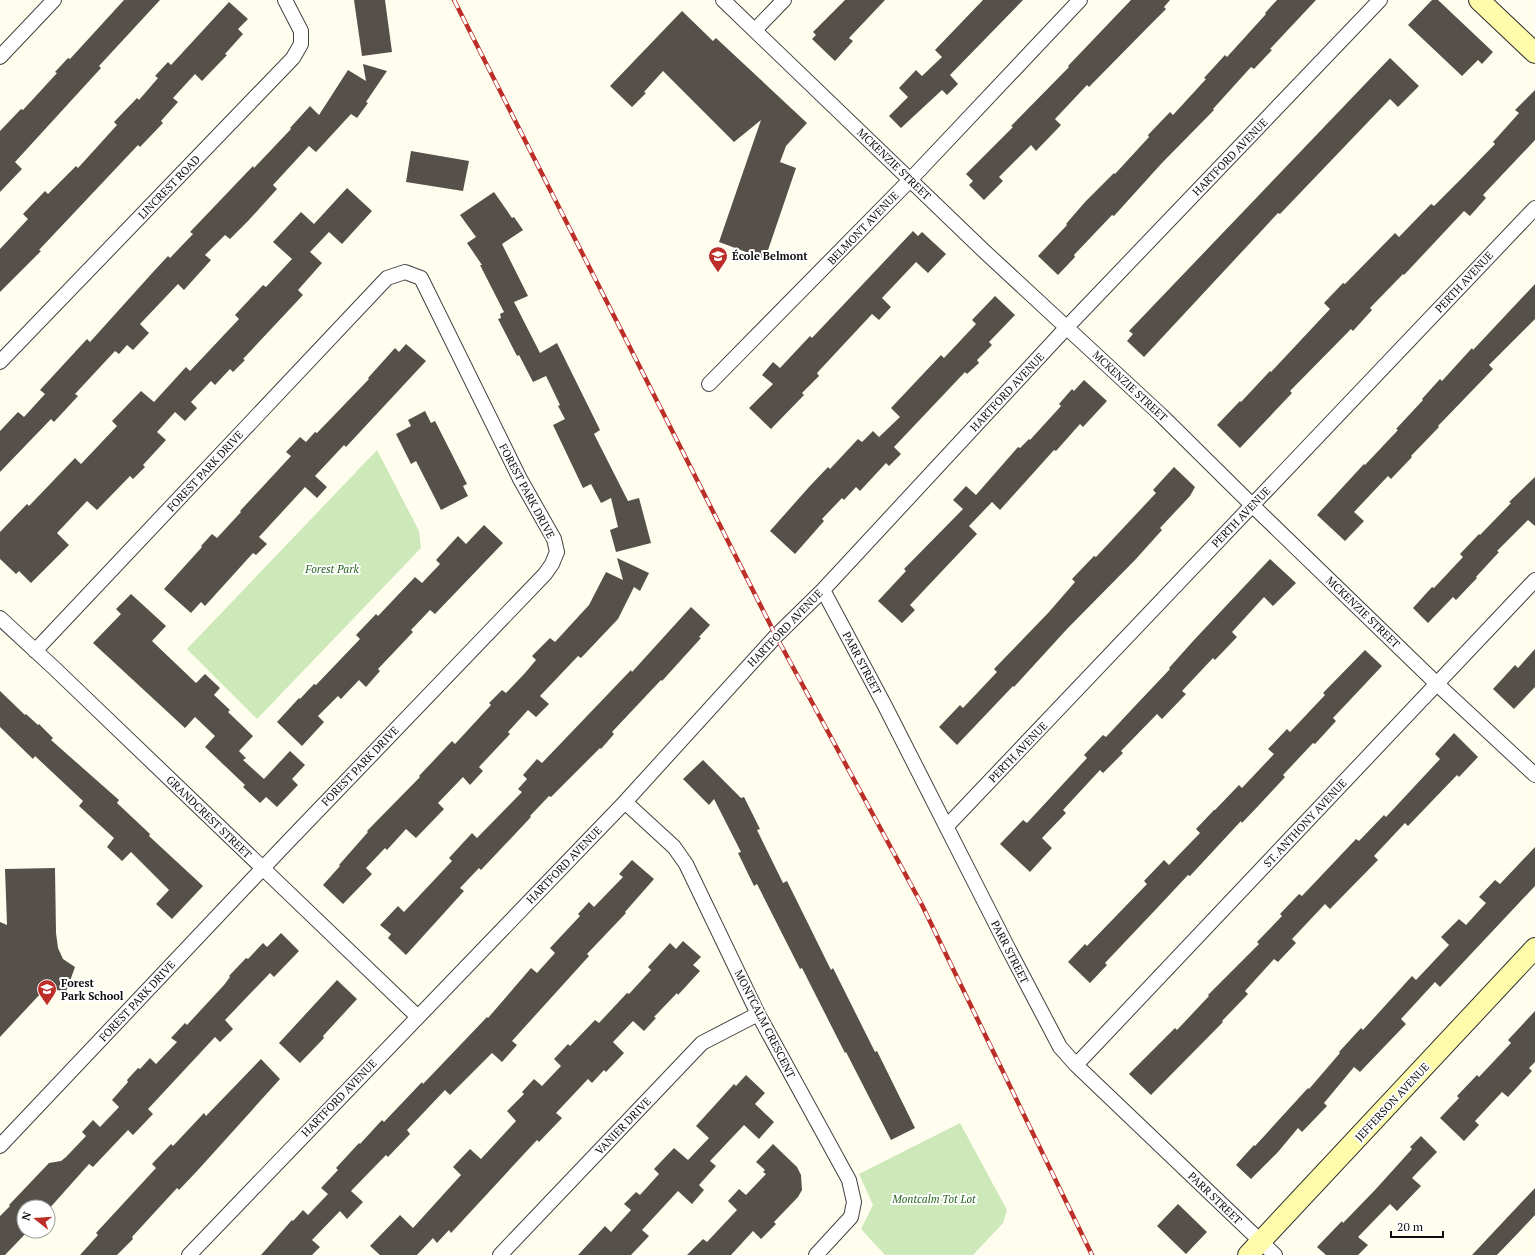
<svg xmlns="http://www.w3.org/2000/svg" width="1535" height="1255" font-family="'PT Serif',serif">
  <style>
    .green { fill: #cde9b9 }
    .building { fill: #56504a }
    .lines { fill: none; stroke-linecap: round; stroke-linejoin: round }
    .street-casing { stroke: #414141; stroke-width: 16 }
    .secondary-casing { stroke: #303030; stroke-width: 22 }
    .street { stroke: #fff; stroke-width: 14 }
    .secondary { stroke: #fefcab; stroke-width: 20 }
    .rail-casing { stroke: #bc2e27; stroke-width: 4.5 }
    .rail { stroke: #fff; stroke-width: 3; stroke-dasharray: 9; stroke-linecap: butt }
    .labels { text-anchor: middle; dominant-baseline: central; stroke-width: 4; stroke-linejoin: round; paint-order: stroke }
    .street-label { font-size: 11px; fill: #0e0e0e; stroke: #fff }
    .poi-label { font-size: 11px; font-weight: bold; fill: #0e0e0e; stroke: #fff; text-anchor: start }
    .park-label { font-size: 11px; font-style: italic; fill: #27641f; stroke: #fff }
  </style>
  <rect width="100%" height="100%" fill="#fffdee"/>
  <!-- green -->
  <path class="green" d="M 377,450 L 419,531 L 421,548 L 257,719 L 187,649 Z
    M 960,1123 L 1007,1210 L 1003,1223 L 973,1255 L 885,1255 L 861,1229 L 873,1205 L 859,1174 Z"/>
  <!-- building -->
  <path class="building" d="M 124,0 L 160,0 L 99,66 L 101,68 L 15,162 L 22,169 L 0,192 L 0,131 L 21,109 L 23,110 L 57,73 L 55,72 L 68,58 L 70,59 Z
    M 354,0 L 385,0 L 392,52 L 362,56 Z
    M 845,0 L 885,0 L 849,38 L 853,41 L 835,61 L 812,39 L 816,35 L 813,32 Z
    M 983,0 L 1023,0 L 950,75 L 958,84 L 947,95 L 942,90 L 901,128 L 889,116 L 908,97 L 899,88 L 916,70 L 922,76 L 942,57 L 935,50 Z
    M 1131,0 L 1170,0 L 1164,7 L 1166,9 L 1152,23 L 1089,87 L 1087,85 L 1055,119 L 1061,125 L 1036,151 L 1031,145 L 999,177 L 1003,181 L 984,200 L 969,185 L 973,181 L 966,174 L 1013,127 L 1011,126 L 1069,67 L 1068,66 Z
    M 1277,0 L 1316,0 L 1270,49 L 1272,50 L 1254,69 L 1251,67 L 1213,109 L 1214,110 L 1161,164 L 1114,216 L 1112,215 L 1074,255 L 1075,257 L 1058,275 L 1038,256 L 1067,225 L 1066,224 L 1085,202 L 1114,173 L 1115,174 L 1149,137 L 1148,135 L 1170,112 L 1173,115 L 1206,79 L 1204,78 L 1225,55 L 1227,57 L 1266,14 L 1265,13 Z
    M 1432,0 L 1438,0 L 1493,52 L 1482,64 L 1478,60 L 1462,76 L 1408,25 Z
    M 229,2 L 248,19 L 238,29 L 243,34 L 225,54 L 227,55 L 202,81 L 195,74 L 173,98 L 178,102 L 161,121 L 163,123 L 140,147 L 138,145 L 39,250 L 41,251 L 0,292 L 0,249 L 28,219 L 23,214 L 45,191 L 48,194 L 76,166 L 78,168 L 117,125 L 114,122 L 137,98 L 139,100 L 158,78 L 155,76 L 168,62 L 171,65 Z
    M 682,11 L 713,41 L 716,38 L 807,123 L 786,146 L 780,162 L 796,168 L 765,259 L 719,242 L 761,120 L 734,142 L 663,71 L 644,92 L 646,93 L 632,107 L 610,86 Z
    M 1390,58 L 1419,86 L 1398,107 L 1390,99 L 1280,214 L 1278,213 L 1144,357 L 1127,341 L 1133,334 L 1129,331 Z
    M 363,64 L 387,71 L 366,102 L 368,103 L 357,118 L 351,114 L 316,152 L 309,146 L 273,185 L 277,189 L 248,221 L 230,239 L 225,235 L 205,255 L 211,260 L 184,290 L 178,284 L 140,324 L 149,333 L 133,350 L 127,345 L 119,354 L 115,351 L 75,394 L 78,396 L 54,422 L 51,419 L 0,472 L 0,431 L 18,412 L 24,417 L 45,394 L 40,390 L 87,339 L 90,342 L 154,271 L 168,256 L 170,258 L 193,234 L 190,232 L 253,166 L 254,168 L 291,129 L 290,128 L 310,106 L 319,115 L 348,70 L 366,81 Z
    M 1535,90 L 1535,140 L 1483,195 L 1486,198 L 1470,216 L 1464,211 L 1404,275 L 1403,274 L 1370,308 L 1372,310 L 1353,331 L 1351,329 L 1290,391 L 1292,393 L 1240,448 L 1217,425 L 1240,401 L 1241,402 L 1270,371 L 1271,372 L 1330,309 L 1324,303 L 1343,283 L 1345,284 L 1395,233 L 1399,237 L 1431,204 L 1434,206 L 1463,177 L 1495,144 L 1493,142 L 1519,113 L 1515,110 Z
    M 411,151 L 469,161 L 463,191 L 406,182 Z
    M 347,188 L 372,211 L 342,244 L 329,232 L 310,252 L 322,263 L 298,290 L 303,295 L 243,359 L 245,360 L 233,372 L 230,369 L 215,385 L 211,381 L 191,402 L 197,408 L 185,421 L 175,412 L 157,432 L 166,440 L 143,465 L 145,467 L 133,479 L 130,476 L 97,510 L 87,501 L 57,533 L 69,545 L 31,583 L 19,571 L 16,574 L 0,559 L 0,532 L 27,504 L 29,506 L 75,458 L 81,464 L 117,426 L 112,421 L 141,391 L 154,402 L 186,367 L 190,371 L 239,319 L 235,315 L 263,285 L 266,287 L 292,259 L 273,242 L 301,212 L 314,224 Z
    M 494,192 L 512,218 L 514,217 L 523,230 L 502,244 L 528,296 L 514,302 L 540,353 L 557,343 L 600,430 L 594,434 L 628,501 L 639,498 L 651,543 L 616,552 L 610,530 L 618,527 L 611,498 L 601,503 L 591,484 L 583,488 L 553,425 L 565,419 L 558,406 L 560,405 L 546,376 L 533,382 L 519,355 L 517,356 L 498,319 L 501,318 L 500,314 L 504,312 L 480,265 L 482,265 L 467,243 L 476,237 L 460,215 Z
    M 913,231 L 918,236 L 922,232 L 946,254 L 928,273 L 916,262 L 882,298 L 891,307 L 879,320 L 872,314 L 817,373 L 819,376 L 802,393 L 804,395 L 771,429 L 749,408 L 773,384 L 762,375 L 773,362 L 780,368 L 810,336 L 812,338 Z
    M 1535,284 L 1535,319 L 1489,365 L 1493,369 L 1438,426 L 1439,427 L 1411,456 L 1412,457 L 1391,479 L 1388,476 L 1354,512 L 1364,521 L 1345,541 L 1317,515 L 1364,464 L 1365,465 L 1398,430 L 1396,429 L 1423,400 L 1422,399 L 1440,379 L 1442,381 L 1472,348 L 1473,350 Z
    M 995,296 L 1015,315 L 989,342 L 992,345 L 977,360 L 979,363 L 967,374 L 965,372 L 894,447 L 901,454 L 889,466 L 886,463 L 860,491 L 856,487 L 844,500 L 842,498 L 822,519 L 824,521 L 795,554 L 770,531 L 809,487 L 828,467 L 830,469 L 858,439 L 862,442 L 873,431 L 879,437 L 900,417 L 891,408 L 941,355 L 944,358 L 976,324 L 972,320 Z
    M 406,344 L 426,361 L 346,447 L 344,445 L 315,476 L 327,487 L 317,498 L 305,487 L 259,537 L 267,544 L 256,555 L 253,553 L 205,606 L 201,602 L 191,613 L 164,589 L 202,547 L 201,546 L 212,534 L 217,538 L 241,512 L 240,511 L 291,456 L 286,452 L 300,437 L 306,442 L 315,432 L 317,433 L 369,379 L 368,378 L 395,348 L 399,352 Z
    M 1084,380 L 1107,401 L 1083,427 L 1080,424 L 1056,451 L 1054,450 L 1000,510 L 992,502 L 969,526 L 977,534 L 910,605 L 915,610 L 902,623 L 878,601 L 906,571 L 904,569 L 963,509 L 953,500 L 966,486 L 976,495 L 1018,447 L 1020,448 L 1029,439 L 1030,440 L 1061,406 L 1059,404 L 1072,389 L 1074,391 Z
    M 425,411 L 431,423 L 435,421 L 467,484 L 463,486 L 468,496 L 441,510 L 416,461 L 411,464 L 396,434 L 411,426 L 408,420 Z
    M 1174,467 L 1195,487 L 1190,496 L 1160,528 L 1162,530 L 1135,560 L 1067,629 L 1014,687 L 1013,686 L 957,745 L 939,727 L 960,705 L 963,708 L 997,672 L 994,669 L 1049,612 L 1075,582 L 1072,579 L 1094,556 L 1096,557 L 1156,493 L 1153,490 Z
    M 1535,477 L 1535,526 L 1528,520 L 1497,551 L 1499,552 L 1476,577 L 1477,578 L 1456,600 L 1453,597 L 1428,623 L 1413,608 L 1432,587 L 1434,588 L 1463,557 L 1460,554 L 1479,534 L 1480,535 L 1511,503 L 1509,502 Z
    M 484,525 L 503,543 L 435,614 L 430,610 L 411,630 L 413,632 L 378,669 L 380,671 L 366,687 L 359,680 L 341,699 L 338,696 L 318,716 L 324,722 L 302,746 L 277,722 L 299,698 L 300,699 L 314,684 L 316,685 L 360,639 L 356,635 L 376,614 L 378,616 L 415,577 L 422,583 L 440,564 L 436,560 L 458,536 L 466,544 Z
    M 617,558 L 649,573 L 640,591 L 634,587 L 618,619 L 581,658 L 578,656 L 540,696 L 549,704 L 536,717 L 528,710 L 508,732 L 510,734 L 479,767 L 483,771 L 470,785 L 463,777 L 438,803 L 444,809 L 416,838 L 406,829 L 387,850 L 385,848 L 366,868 L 372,874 L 343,904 L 323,885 L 340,866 L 339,865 L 368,832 L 367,831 L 420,777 L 419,776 L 452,741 L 455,744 L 491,705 L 489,703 L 502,690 L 506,693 L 525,673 L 536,660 L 532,656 L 550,638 L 555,642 L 589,605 L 606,572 L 623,580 Z
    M 1270,559 L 1296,583 L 1273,606 L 1264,597 L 1232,632 L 1237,637 L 1215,660 L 1213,658 L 1182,691 L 1186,694 L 1162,719 L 1157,714 L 1121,751 L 1123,753 L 1103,773 L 1100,770 L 1063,810 L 1066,813 L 1042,838 L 1052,848 L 1030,872 L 1000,844 L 1023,820 L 1027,823 L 1087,758 L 1084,755 L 1103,735 L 1106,737 L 1135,706 L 1170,669 L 1169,668 L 1194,640 Z
    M 131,594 L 166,626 L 152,641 L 196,683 L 205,674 L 220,688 L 214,695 L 230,710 L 228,712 L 253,736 L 239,751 L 246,758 L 243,760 L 264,779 L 290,751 L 305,765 L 292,779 L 298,785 L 277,807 L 266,797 L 260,803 L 243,787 L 245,785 L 205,747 L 215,736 L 195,717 L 185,728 L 93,643 L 121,614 L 116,609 Z
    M 691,607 L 710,625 L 699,637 L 701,638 L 662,681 L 661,680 L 612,732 L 614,734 L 601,749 L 600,748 L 551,797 L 549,796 L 530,816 L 531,817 L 481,870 L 479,868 L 460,888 L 464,891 L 406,955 L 388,938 L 391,934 L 380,925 L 398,906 L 404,912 L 452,861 L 449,858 L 472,833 L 477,838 L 522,792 L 518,789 L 527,779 L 523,775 L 537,759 L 542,763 L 631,670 L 632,672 Z
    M 1535,649 L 1535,687 L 1514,709 L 1493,689 L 1515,665 L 1518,668 Z
    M 1365,650 L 1382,666 L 1333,718 L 1336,721 L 1315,744 L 1313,743 L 1283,775 L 1285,777 L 1260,804 L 1242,823 L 1241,821 L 1190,876 L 1188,875 L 1159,906 L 1105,963 L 1107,965 L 1090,983 L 1068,962 L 1085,944 L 1087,946 L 1147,884 L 1144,881 L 1164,860 L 1169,865 L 1200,833 L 1196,829 L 1214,810 L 1215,810 L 1239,785 L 1242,788 L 1274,754 L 1268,749 L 1287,729 L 1290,732 L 1325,695 L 1323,693 Z
    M 0,691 L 25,715 L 26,714 L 38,725 L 39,724 L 53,738 L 51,740 L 119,800 L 117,803 L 150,834 L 149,836 L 203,886 L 172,919 L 156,904 L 169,890 L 131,852 L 122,861 L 107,847 L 114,838 L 79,806 L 83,801 L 35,756 L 33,759 L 0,727 Z
    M 1454,733 L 1478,757 L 1459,777 L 1457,775 L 1408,826 L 1405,823 L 1374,856 L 1378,860 L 1330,909 L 1325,904 L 1292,939 L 1296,943 L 1278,962 L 1274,959 L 1245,991 L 1248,994 L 1222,1021 L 1223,1022 L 1151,1095 L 1129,1074 L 1175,1028 L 1177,1030 L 1209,996 L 1208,995 L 1259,944 L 1257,942 L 1282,916 L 1280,914 L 1299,894 L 1302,896 L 1356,839 L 1359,841 L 1384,815 L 1386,817 L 1440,759 L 1435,754 Z
    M 703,760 L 741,798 L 744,797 L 760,829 L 757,830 L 783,883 L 787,881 L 831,970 L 833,968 L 875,1052 L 877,1051 L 915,1128 L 891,1140 L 846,1052 L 845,1053 L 802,968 L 800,969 L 757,884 L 754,886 L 738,853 L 741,852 L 714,799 L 709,805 L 683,779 Z
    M 1535,847 L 1535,886 L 1440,987 L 1435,982 L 1401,1019 L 1406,1024 L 1360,1072 L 1354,1067 L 1324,1103 L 1327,1106 L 1302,1132 L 1298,1128 L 1278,1152 L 1251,1179 L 1236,1165 L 1254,1145 L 1255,1146 L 1308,1088 L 1309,1089 L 1340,1053 L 1339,1052 L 1361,1028 L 1363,1030 L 1412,976 L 1416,980 L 1449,945 L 1441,937 L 1459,919 L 1466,925 L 1486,903 L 1479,897 L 1495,880 L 1500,884 Z
    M 632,860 L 654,879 L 625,912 L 626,913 L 587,954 L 589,956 L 512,1041 L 517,1045 L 502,1062 L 492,1053 L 450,1095 L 445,1090 L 407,1130 L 410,1134 L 388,1157 L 386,1155 L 351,1191 L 363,1202 L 347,1219 L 340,1211 L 312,1240 L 320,1247 L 312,1255 L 261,1255 L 292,1220 L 293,1221 L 303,1210 L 308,1215 L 328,1194 L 321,1188 L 338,1170 L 336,1168 L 359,1143 L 360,1144 L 382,1120 L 384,1122 L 422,1082 L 423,1084 L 487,1017 L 488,1018 L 531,968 L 537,973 L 555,953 L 550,948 L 580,916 L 578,914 L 589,902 L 594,907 L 623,877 L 619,874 Z
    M 55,868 L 56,933 L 58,948 L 63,959 L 75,967 L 66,992 L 57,990 L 42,992 L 0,1037 L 0,922 L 7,925 L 5,869 Z
    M 281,933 L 299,951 L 274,977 L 270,973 L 225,1020 L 233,1029 L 220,1042 L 215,1037 L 148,1109 L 153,1114 L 133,1135 L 128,1130 L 93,1167 L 89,1164 L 48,1210 L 48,1207 L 24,1207 L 24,1231 L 28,1231 L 5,1255 L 0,1255 L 0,1216 L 10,1206 L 9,1205 L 49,1163 L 61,1161 L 66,1157 L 86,1136 L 82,1132 L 93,1120 L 100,1127 L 119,1107 L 112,1100 L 128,1082 L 127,1080 L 138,1068 L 140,1069 L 150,1058 L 156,1064 L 177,1042 L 171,1038 L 185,1023 L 187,1025 L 224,985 L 230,977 L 229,976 L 246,958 L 248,959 L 263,943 L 267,947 Z
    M 683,941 L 701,957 L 693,965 L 700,971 L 678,995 L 677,993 L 654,1017 L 656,1018 L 644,1031 L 633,1021 L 613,1042 L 624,1053 L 606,1072 L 604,1070 L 592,1083 L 588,1079 L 556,1113 L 562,1118 L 539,1142 L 537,1140 L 451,1233 L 449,1230 L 437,1243 L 433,1238 L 417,1255 L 380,1255 L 370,1246 L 400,1215 L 413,1228 L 461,1175 L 453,1167 L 470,1149 L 481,1159 L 516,1121 L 507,1111 L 524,1094 L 522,1092 L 534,1079 L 542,1086 L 561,1066 L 554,1059 L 568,1044 L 570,1046 L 595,1020 L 599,1023 L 627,993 L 629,994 L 651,970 L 648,967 L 670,943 L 676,949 Z
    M 337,980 L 357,999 L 323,1036 L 324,1038 L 300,1063 L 279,1043 Z
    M 1535,1011 L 1535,1062 L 1529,1068 L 1532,1071 L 1508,1097 L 1502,1092 L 1475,1121 L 1479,1125 L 1464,1141 L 1440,1118 L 1459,1098 L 1457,1096 L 1477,1075 L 1479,1077 L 1511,1043 L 1508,1040 Z
    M 261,1059 L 280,1079 L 198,1170 L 179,1190 L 177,1188 L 132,1237 L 133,1239 L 117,1255 L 80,1255 L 98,1235 L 96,1233 L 156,1168 L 152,1164 L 171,1144 L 173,1146 L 204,1113 L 206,1116 Z
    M 746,1075 L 765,1093 L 755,1104 L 774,1122 L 759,1139 L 744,1125 L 710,1161 L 716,1166 L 699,1185 L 704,1190 L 692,1204 L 678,1191 L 642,1230 L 649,1236 L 631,1255 L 578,1255 L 605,1226 L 611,1232 L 631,1210 L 624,1204 L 636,1192 L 640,1195 L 659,1174 L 654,1169 L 674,1148 L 688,1160 L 709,1138 L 696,1126 L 734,1084 L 736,1086 Z
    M 1421,1136 L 1437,1152 L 1412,1178 L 1421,1186 L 1397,1211 L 1390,1204 L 1358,1237 L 1368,1245 L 1358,1255 L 1326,1255 L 1317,1247 L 1342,1221 L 1343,1223 L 1375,1190 L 1412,1149 L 1410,1147 Z
    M 773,1144 L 797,1167 L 801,1175 L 802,1190 L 798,1197 L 774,1222 L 776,1224 L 761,1239 L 753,1231 L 731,1255 L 687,1255 L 703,1239 L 707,1242 L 737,1210 L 728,1201 L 739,1189 L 746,1195 L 766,1174 L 763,1172 L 765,1170 L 756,1162 Z
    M 1535,1188 L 1535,1215 L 1520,1231 L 1497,1255 L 1472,1255 Z
    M 1178,1204 L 1207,1232 L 1186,1254 L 1157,1226 Z"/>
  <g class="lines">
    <defs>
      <path id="street" d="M 723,0 L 984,251 L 1161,415 L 1253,506 L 1437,684 L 1535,775
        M 755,30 L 784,0
        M 0,57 L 54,0
        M 0,362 L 293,58 L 301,44 L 301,31 L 285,0
        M 709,384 L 910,180 L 1080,0
        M 823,590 L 885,706 L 1008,948 L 1060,1047 L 1076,1065 L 1275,1255
        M 0,618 L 53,667 L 418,1017
        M 625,802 L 674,847 L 686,864 L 758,1014 L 849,1180 L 854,1202 L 851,1217 L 816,1255
        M 947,826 L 1535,208
        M 1076,1065 L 1535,580
        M 0,1146 L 281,849 L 545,574 L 552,564 L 557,552 L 554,539 L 520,479 L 421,278 L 405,272 L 387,278 L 35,651
        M 189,1255 L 625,802 L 776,636 L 823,590 L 1067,327 L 1380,0
        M 500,1255 L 702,1043 L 758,1014"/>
      <path id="secondary" d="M 1479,0 L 1535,53
        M 1248,1255 L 1535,948"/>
    </defs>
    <!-- street casing -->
    <use href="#street" class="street-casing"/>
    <!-- secondary casing -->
    <use href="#secondary" class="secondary-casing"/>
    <!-- street -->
    <use href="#street" class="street"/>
    <!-- secondary -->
    <use href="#secondary" class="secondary"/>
    <defs>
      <path id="rail" d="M 454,0 L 776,636 L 922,905 L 1092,1255"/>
    </defs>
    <!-- rail casing -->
    <use href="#rail" class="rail-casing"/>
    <!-- rail -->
    <use href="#rail" class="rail"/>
  </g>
  <!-- icons -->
  <defs>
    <symbol id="school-pin" viewBox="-11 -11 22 30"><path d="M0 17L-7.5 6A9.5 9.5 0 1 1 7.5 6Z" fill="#bc2e27" stroke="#fff"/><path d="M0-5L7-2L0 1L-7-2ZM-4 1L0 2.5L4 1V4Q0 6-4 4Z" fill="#fff"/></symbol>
  </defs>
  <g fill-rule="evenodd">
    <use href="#school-pin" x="707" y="245" width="22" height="30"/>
    <use href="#school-pin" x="36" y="978" width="22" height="30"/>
  </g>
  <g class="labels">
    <!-- street labels -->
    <g class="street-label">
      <text transform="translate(1230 157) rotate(-46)">HARTFORD AVENUE</text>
      <text transform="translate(894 164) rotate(44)">MCKENZIE STREET</text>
      <text transform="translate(169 187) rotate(-46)">LINCREST ROAD</text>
      <text transform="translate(863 228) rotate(-46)">BELMONT AVENUE</text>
      <text transform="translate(1464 282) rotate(-47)">PERTH AVENUE</text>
      <text transform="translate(1130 386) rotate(43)">MCKENZIE STREET</text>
      <text transform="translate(1007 392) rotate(-47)">HARTFORD AVENUE</text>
      <text transform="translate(205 471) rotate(-47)">FOREST PARK DRIVE</text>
      <text transform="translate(527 491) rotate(62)">FOREST PARK DRIVE</text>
      <text transform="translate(1241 517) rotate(-46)">PERTH AVENUE</text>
      <text transform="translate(1363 612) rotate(44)">MCKENZIE STREET</text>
      <text transform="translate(785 628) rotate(-46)">HARTFORD AVENUE</text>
      <text transform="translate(862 663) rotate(62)">PARR STREET</text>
      <text transform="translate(1018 752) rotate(-46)">PERTH AVENUE</text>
      <text transform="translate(360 766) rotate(-46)">FOREST PARK DRIVE</text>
      <text transform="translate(209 817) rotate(44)">GRANDCREST STREET</text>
      <text transform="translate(1305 823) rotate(-47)">ST. ANTHONY AVENUE</text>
      <text transform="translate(564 865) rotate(-46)">HARTFORD AVENUE</text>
      <text transform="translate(1010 952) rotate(63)">PARR STREET</text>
      <text transform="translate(137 1001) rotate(-47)">FOREST PARK DRIVE</text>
      <text transform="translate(765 1024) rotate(63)">MONTCALM CRESCENT</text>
      <text transform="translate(339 1098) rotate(-46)">HARTFORD AVENUE</text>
      <text transform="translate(1392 1102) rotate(-47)">JEFFERSON AVENUE</text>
      <text transform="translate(623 1126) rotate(-46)">VANIER DRIVE</text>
      <text transform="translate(1215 1198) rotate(44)">PARR STREET</text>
    </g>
    <!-- poi labels -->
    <g class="poi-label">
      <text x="732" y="256">École Belmont</text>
      <text x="61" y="983">Forest<tspan x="61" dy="13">Park School</tspan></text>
    </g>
    <!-- park labels -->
    <g class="park-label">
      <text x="332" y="569">Forest Park</text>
      <text x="934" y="1199">Montcalm Tot Lot</text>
    </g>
  </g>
  <!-- north arrow -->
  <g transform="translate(36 1219) rotate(287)"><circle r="19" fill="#ffffff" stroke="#9f9f9f"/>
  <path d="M0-3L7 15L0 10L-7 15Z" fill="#bc2e27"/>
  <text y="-6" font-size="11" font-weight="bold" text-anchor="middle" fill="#0e0e0e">N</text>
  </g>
  <!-- scale -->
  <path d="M1391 1231v6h52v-6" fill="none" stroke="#0e0e0e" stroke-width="2"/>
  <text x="1397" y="1231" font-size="12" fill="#0e0e0e" stroke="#ffffff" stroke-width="3" paint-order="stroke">20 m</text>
</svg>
